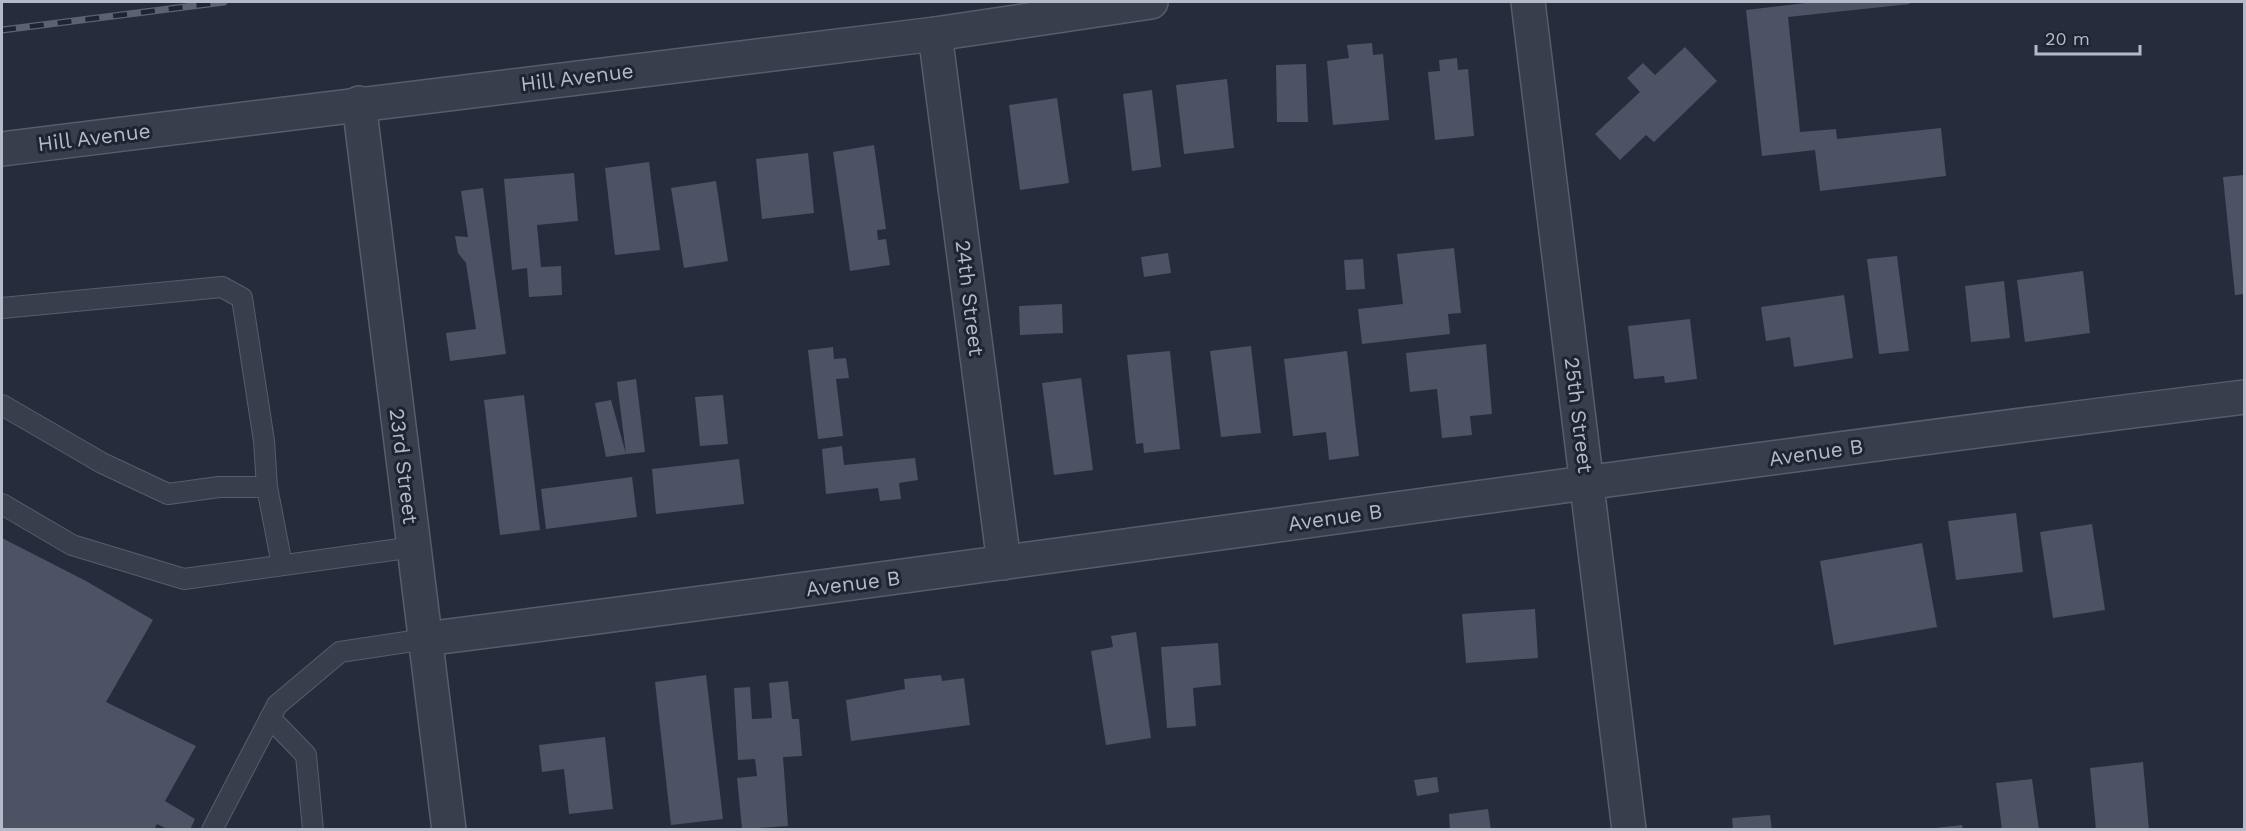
<svg xmlns="http://www.w3.org/2000/svg" width="2246" height="831" font-family="'Work Sans',sans-serif">
  <style>
    .building { fill: #4b5364 }
    .lines { fill: none; stroke-linecap: round; stroke-linejoin: round }
    .service-casing { stroke: #575d6a; stroke-width: 22 }
    .minor-casing { stroke: #575d6a; stroke-width: 36 }
    .tertiary-casing { stroke: #575d6a; stroke-width: 36 }
    .service { stroke: #383f4c; stroke-width: 20 }
    .minor { stroke: #383f4c; stroke-width: 33 }
    .tertiary { stroke: #383f4c; stroke-width: 33 }
    .rail-casing { stroke: #5b6373; stroke-width: 7 }
    .rail { stroke: #1e2431; stroke-width: 4.5; stroke-dasharray: 14; stroke-linecap: butt }
    .labels { text-anchor: middle; dominant-baseline: central; stroke-width: 6; stroke-linejoin: round; paint-order: stroke }
    .street-label { font-size: 21px; fill: #b4bac7; stroke: #1e2431 }
  </style>
  <rect width="100%" height="100%" fill="#252d3c"/>
  <!-- building -->
  <path class="building" d="M 1814,2 L 1909,2 L 1910,4 L 1788,17 L 1800,132 L 1836,129 L 1837,139 L 1941,128 L 1946,176 L 1820,191 L 1815,150 L 1762,156 L 1746,10 Z
    M 1372,43 L 1373,55 L 1383,54 L 1389,120 L 1333,125 L 1327,61 L 1349,58 L 1347,45 Z
    M 1685,47 L 1717,81 L 1654,142 L 1646,135 L 1620,160 L 1595,134 L 1640,92 L 1627,78 L 1643,63 L 1655,75 Z
    M 1457,58 L 1458,70 L 1468,69 L 1474,136 L 1435,140 L 1428,72 L 1440,71 L 1439,60 Z
    M 1306,64 L 1308,122 L 1277,122 L 1276,65 Z
    M 1227,79 L 1234,148 L 1184,154 L 1176,85 Z
    M 1152,90 L 1161,167 L 1132,171 L 1123,94 Z
    M 1057,98 L 1069,183 L 1020,190 L 1009,105 Z
    M 874,145 L 886,229 L 877,230 L 878,240 L 886,239 L 890,265 L 850,271 L 833,152 Z
    M 808,153 L 814,213 L 762,219 L 756,159 Z
    M 649,162 L 660,250 L 615,255 L 605,168 Z
    M 574,173 L 578,221 L 537,225 L 541,267 L 561,266 L 562,295 L 529,297 L 527,268 L 512,270 L 504,179 Z
    M 2244,175 L 2244,294 L 2235,295 L 2223,177 Z
    M 716,181 L 728,261 L 684,268 L 671,188 Z
    M 483,188 L 506,354 L 450,361 L 446,333 L 476,329 L 466,263 L 458,253 L 455,236 L 468,237 L 461,191 Z
    M 1454,248 L 1461,313 L 1448,314 L 1450,334 L 1362,344 L 1358,309 L 1403,304 L 1397,254 Z
    M 1168,253 L 1171,273 L 1144,277 L 1141,257 Z
    M 1897,256 L 1909,351 L 1879,354 L 1867,259 Z
    M 1363,259 L 1365,289 L 1346,290 L 1344,260 Z
    M 2083,271 L 2090,333 L 2025,342 L 2017,280 Z
    M 2004,281 L 2010,338 L 1971,342 L 1965,286 Z
    M 1844,295 L 1853,358 L 1794,367 L 1790,337 L 1766,341 L 1761,307 Z
    M 1062,304 L 1063,333 L 1020,335 L 1019,306 Z
    M 1690,319 L 1697,379 L 1665,383 L 1664,376 L 1634,379 L 1628,326 Z
    M 1486,344 L 1492,414 L 1470,416 L 1472,435 L 1442,438 L 1437,389 L 1410,392 L 1406,353 Z
    M 1251,346 L 1261,433 L 1221,437 L 1210,351 Z
    M 833,347 L 834,359 L 846,358 L 849,378 L 836,379 L 843,436 L 818,439 L 808,350 Z
    M 1170,351 L 1180,449 L 1144,453 L 1143,443 L 1136,444 L 1127,355 Z
    M 1347,351 L 1359,456 L 1329,460 L 1326,432 L 1293,436 L 1284,359 Z
    M 1081,378 L 1093,470 L 1054,475 L 1042,383 Z
    M 636,379 L 645,452 L 626,454 L 617,382 Z
    M 524,395 L 540,530 L 500,535 L 484,400 Z
    M 723,395 L 728,444 L 700,446 L 695,397 Z
    M 611,400 L 626,454 L 606,457 L 595,403 Z
    M 842,446 L 844,465 L 915,458 L 918,480 L 899,483 L 901,499 L 880,501 L 878,488 L 826,494 L 822,449 Z
    M 739,459 L 744,504 L 656,514 L 652,469 Z
    M 632,477 L 637,517 L 546,529 L 541,489 Z
    M 2016,513 L 2023,572 L 1956,580 L 1948,521 Z
    M 2092,524 L 2105,610 L 2053,618 L 2040,532 Z
    M 2,538 L 86,581 L 153,620 L 106,702 L 196,746 L 165,801 L 195,819 L 190,830 L 169,830 L 157,824 L 154,830 L 2,830 Z
    M 1922,543 L 1937,627 L 1834,645 L 1820,561 Z
    M 1535,609 L 1538,658 L 1466,663 L 1462,614 Z
    M 1136,632 L 1151,738 L 1106,745 L 1091,651 L 1113,647 L 1111,636 Z
    M 1218,643 L 1221,685 L 1193,688 L 1196,726 L 1167,728 L 1161,647 Z
    M 706,675 L 723,819 L 671,825 L 655,682 Z
    M 941,675 L 942,681 L 964,678 L 970,725 L 851,741 L 846,700 L 905,689 L 904,679 Z
    M 788,681 L 792,719 L 799,719 L 802,756 L 783,757 L 788,826 L 742,829 L 737,778 L 757,776 L 755,759 L 738,760 L 734,688 L 750,687 L 752,719 L 772,718 L 769,683 Z
    M 605,737 L 613,809 L 569,814 L 564,769 L 542,772 L 539,745 Z
    M 2143,762 L 2149,830 L 2096,830 L 2090,768 Z
    M 1437,777 L 1439,792 L 1417,796 L 1414,780 Z
    M 2032,779 L 2039,830 L 2002,830 L 1996,783 Z
    M 1488,809 L 1491,830 L 1450,830 L 1449,814 Z
    M 1770,815 L 1772,830 L 1733,830 L 1732,818 Z
    M 1962,825 L 1963,830 L 1935,830 L 1935,828 Z"/>
  <g class="lines">
    <defs>
      <path id="service" d="M 2,308 L 222,287 L 242,298 L 264,441 L 267,487 L 282,565
        M 2,405 L 102,463 L 168,494 L 219,487 L 267,487
        M 2,504 L 72,545 L 184,579 L 414,547
        M 270,718 L 306,755 L 313,830
        M 212,830 L 277,705 L 340,652 L 426,639"/>
      <path id="minor" d="M 1528,2 L 1629,830
        M 935,34 L 1004,563
        M 359,103 L 449,830
        M 426,639 C 1032,562 1637,472 2244,397"/>
      <path id="tertiary" d="M 2,149 L 935,34 L 1151,2"/>
    </defs>
    <!-- service casing -->
    <use href="#service" class="service-casing"/>
    <!-- minor casing -->
    <use href="#minor" class="minor-casing"/>
    <!-- tertiary casing -->
    <use href="#tertiary" class="tertiary-casing"/>
    <!-- service -->
    <use href="#service" class="service"/>
    <!-- minor -->
    <use href="#minor" class="minor"/>
    <!-- tertiary -->
    <use href="#tertiary" class="tertiary"/>
    <defs>
      <path id="rail" d="M 2,30 L 224,2"/>
    </defs>
    <!-- rail casing -->
    <use href="#rail" class="rail-casing"/>
    <!-- rail -->
    <use href="#rail" class="rail"/>
  </g>
  <g class="labels">
    <!-- street labels -->
    <g class="street-label">
      <text transform="translate(577 77) rotate(-7)">Hill Avenue</text>
      <text transform="translate(94 137) rotate(-7)">Hill Avenue</text>
      <text transform="translate(970 298) rotate(83)">24th Street</text>
      <text transform="translate(1579 415) rotate(83)">25th Street</text>
      <text transform="translate(1816 452) rotate(-8)">Avenue B</text>
      <text transform="translate(404 466) rotate(83)">23rd Street</text>
      <text transform="translate(1335 517) rotate(-8)">Avenue B</text>
      <text transform="translate(853 583) rotate(-7)">Avenue B</text>
    </g>
  </g>
  <!-- border -->
  <rect width="2246" height="831" fill="none" stroke="#b4bac7" stroke-width="6"/>
  <!-- scale -->
  <path d="M2036 45v9h104v-9" fill="none" stroke="#b4bac7" stroke-width="3"/>
  <text x="2045" y="45" font-size="18" fill="#b4bac7" stroke="#1e2431" stroke-width="4.5" paint-order="stroke">20 m</text>
</svg>
